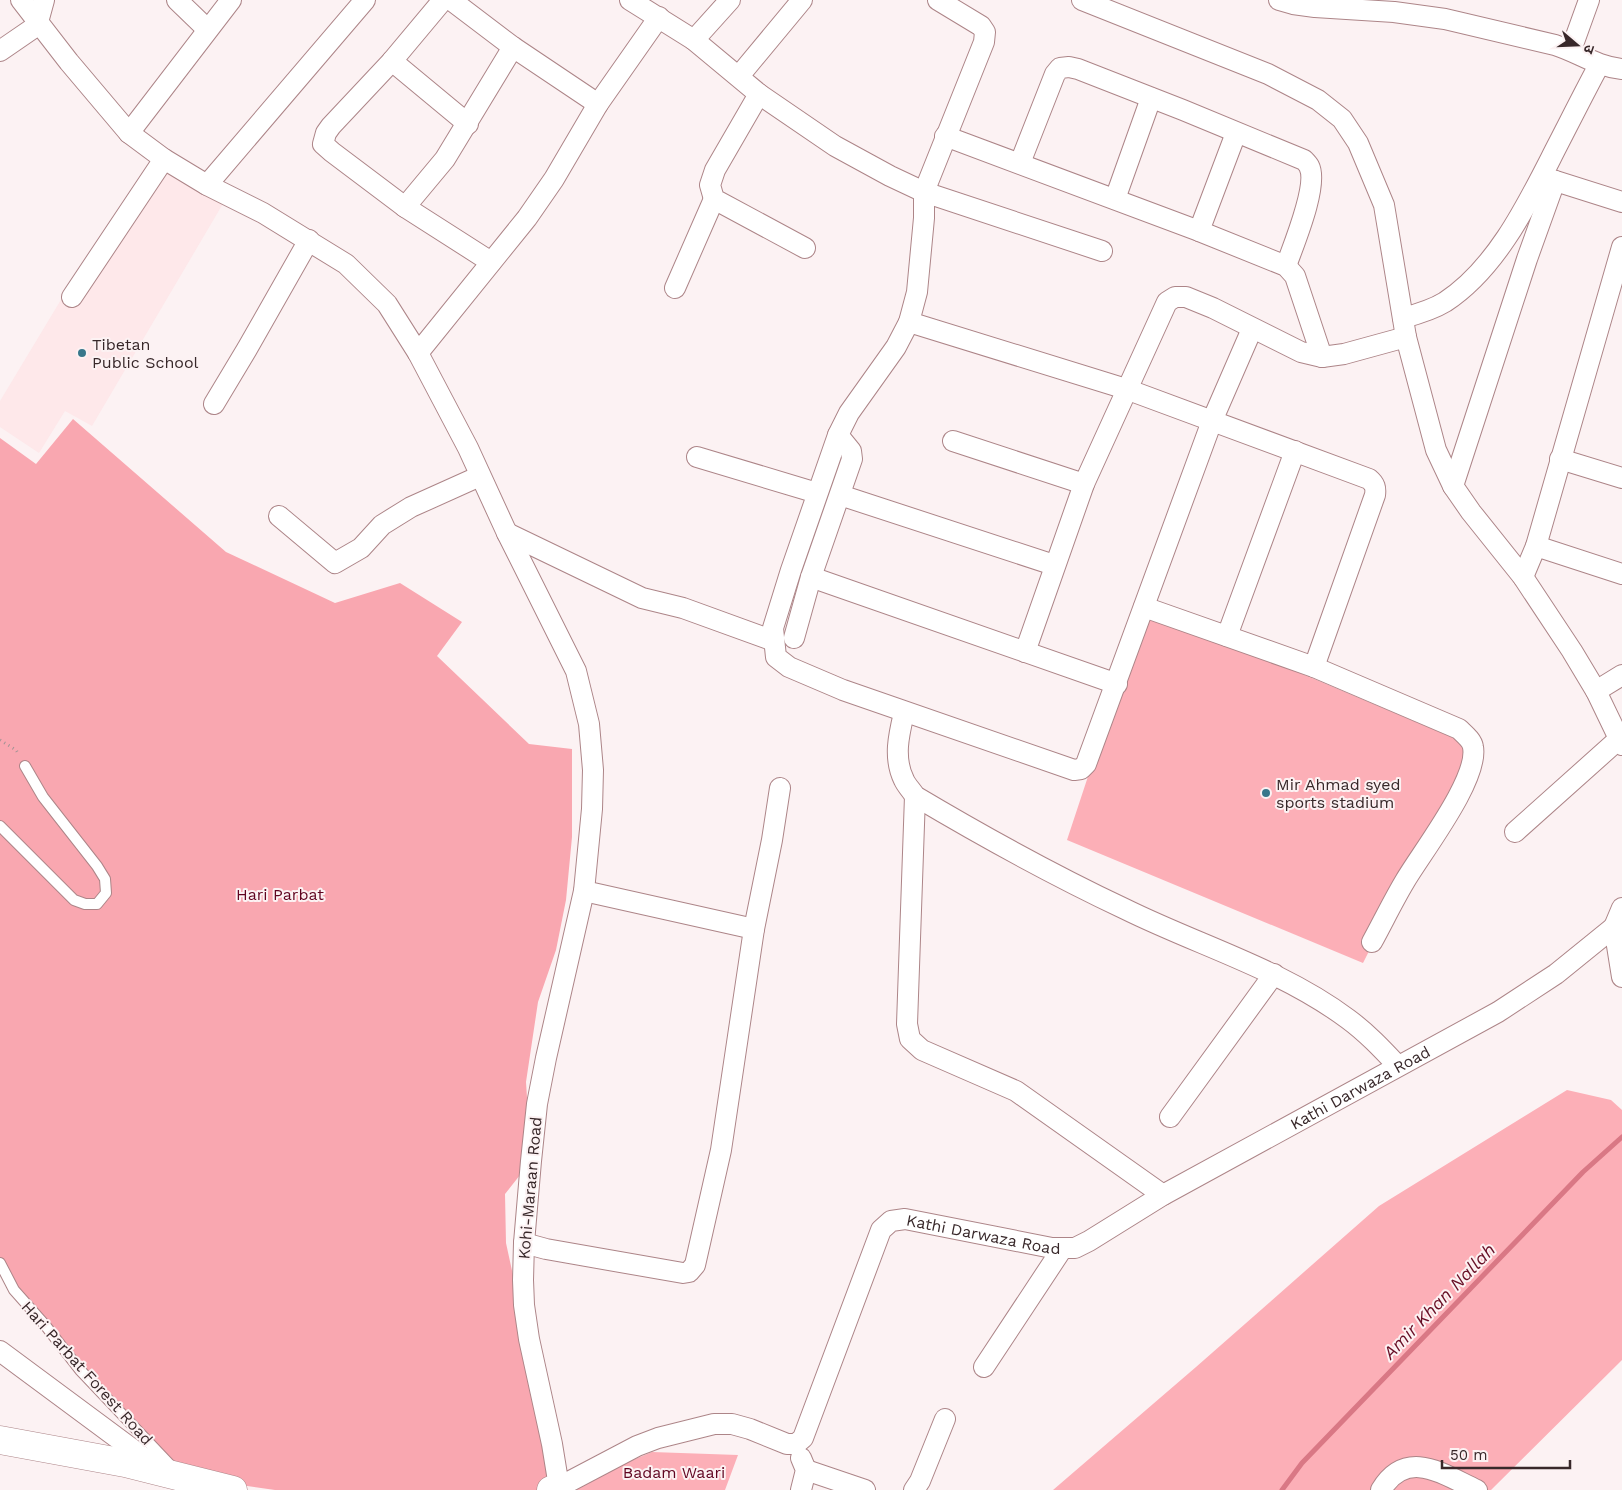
<svg xmlns="http://www.w3.org/2000/svg" width="1622" height="1490" font-family="'Work Sans','Noto Sans Devanagari',sans-serif">
  <style>
    .built { fill: #fee8ea }
    .green { fill: #fcafb7 }
    .forest { fill: #f9a7b0 }
    .lines { fill: none; stroke-linecap: round; stroke-linejoin: round }
    .stream { stroke: #d97885; stroke-width: 5 }
    .lane-casing { stroke: #ad8588; stroke-width: 12 }
    .street-casing { stroke: #ad8588; stroke-width: 22 }
    .secondary-casing { stroke: #ad8588; stroke-width: 29 }
    .path { stroke: #a09394; stroke-width: 3; stroke-dasharray: 1 4; stroke-linecap: butt }
    .lane { stroke: #fff; stroke-width: 10 }
    .street { stroke: #fff; stroke-width: 20 }
    .secondary { stroke: #fff; stroke-width: 28 }
    .poi-dot { fill: #38778b; stroke: #fcf2f3; stroke-width: 2 }
    .labels { text-anchor: middle; dominant-baseline: central; stroke-width: 4; stroke-linejoin: round; paint-order: stroke }
    .poi-label { font-size: 16px; fill: #38282a; stroke: #fcf2f3; text-anchor: start }
    .park-label { font-size: 16px; fill: #600420; stroke: #fcf2f3 }
    .street-label { font-size: 16px; fill: #38282a; stroke: #fcf2f3 }
    .water-label { font-size: 18px; font-style: italic; fill: #680f26; stroke: #fcf2f3 }
  </style>
  <rect width="100%" height="100%" fill="#fcf2f3"/>
  <!-- built -->
  <path class="built" d="M 167,166 L 224,202 L 92,426 L 65,411 L 39,453 L 0,427 L 0,401 L 62,298 L 75,306 Z"/>
  <!-- green -->
  <path class="green" d="M 1144,607 L 1473,746 L 1363,963 L 1067,840 Z
    M 1567,1090 L 1611,1100 L 1622,1110 L 1622,1360 L 1491,1490 L 1053,1490 L 1196,1367 L 1379,1206 Z
    M 652,1452 L 738,1455 L 725,1490 L 560,1490 Z"/>
  <!-- forest -->
  <path class="forest" d="M 73,419 L 226,552 L 335,603 L 400,583 L 462,622 L 437,656 L 529,744 L 572,749 L 572,837 L 566,900 L 556,950 L 538,1002 L 526,1082 L 531,1161 L 505,1194 L 506,1243 L 559,1487 L 546,1490 L 275,1490 L 171,1475 L 14,1290 L 0,1264 L 0,438 L 36,464 Z"/>
  <g class="lines">
    <!-- stream -->
    <path class="stream" d="M 1282,1490 L 1302,1463 L 1583,1172 L 1622,1137"/>
    <defs>
      <path id="lane" d="M 0,826 L 74,900 L 85,904 L 97,904 L 106,893 L 105,879 L 97,866 L 43,797 L 25,766
        M 0,1263 L 14,1290 L 45,1325 L 80,1370 L 172,1467"/>
      <g id="street">
        <path id="s1" d="M 21,0 L 69,62 L 129,133 L 164,159 L 207,185 L 263,213 L 346,264 L 387,304 L 418,353 L 468,448 L 507,533 L 576,671 L 589,724 L 593,770 L 592,809 L 584,891 L 546,1058 L 537,1104 L 531,1161 L 524,1243 L 523,1280 L 524,1305 L 529,1339 L 552,1444 L 559,1487 L 637,1446 L 658,1438 L 714,1424 L 732,1424 L 750,1429 L 787,1444 L 796,1444 L 803,1438 L 881,1230 L 891,1221 L 905,1219 L 1052,1248 L 1075,1248 L 1089,1241 L 1163,1195 L 1498,1012 L 1556,974 L 1614,927"/>
        <path d="M 177,0 L 207,29"/>
        <path d="M 443,0 L 392,61 L 331,126 L 326,133 L 323,144 L 332,152 L 405,207 L 491,262"/>
        <path d="M 451,0 L 513,47 L 598,104"/>
        <path d="M 630,0 L 694,40 L 759,94 L 835,146 L 890,176 L 924,192 L 1102,251"/>
        <path d="M 938,0 L 981,26 L 985,32 L 984,42 L 924,192 L 924,218 L 917,292 L 909,322 L 896,347 L 849,413 L 838,435 L 791,570 L 773,628 L 776,657 L 789,667 L 843,690 L 1074,770 L 1081,769 L 1086,764 L 1212,421 L 1252,329"/>
        <path d="M 1082,0 L 1268,74 L 1318,100 L 1342,119 L 1358,143 L 1384,205 L 1406,337 L 1436,450 L 1453,486 L 1471,512 L 1523,577 L 1572,651 L 1596,691 L 1622,745"/>
        <path d="M 1279,0 L 1293,4 L 1315,7 L 1394,12 L 1445,19 L 1555,45 C 1580,53 1595,66 1622,69"/>
        <path d="M 694,40 L 730,0"/>
        <path d="M 1571,50 L 1589,0"/>
        <path d="M 0,51 L 32,29 L 38,22 L 44,0"/>
        <path d="M 392,61 L 468,124"/>
        <path d="M 739,76 L 802,0"/>
        <path d="M 759,94 L 715,170 L 710,185 L 714,199 L 805,248"/>
        <path d="M 129,133 L 231,0"/>
        <path d="M 945,136 L 1199,231 L 1286,266 L 1295,276 L 1322,357"/>
        <path d="M 1020,163 L 1055,74 L 1060,68 L 1069,67 L 1078,69 L 1183,110 L 1304,160 C 1306,162 1308,164 1309,166 C 1319,185 1293,246 1286,266"/>
        <path d="M 1543,177 L 1622,202"/>
        <path d="M 207,185 L 365,0"/>
        <path d="M 1115,199 L 1151,98"/>
        <path d="M 405,207 L 445,159 L 513,47"/>
        <path d="M 1199,231 L 1236,133"/>
        <path d="M 675,288 L 714,199"/>
        <path d="M 72,297 L 164,159"/>
        <path d="M 1403,318 C 1418,314 1432,310 1445,302 C 1497,268 1528,203 1555,150 C 1570,121 1584,93 1599,65"/>
        <path d="M 909,322 L 1126,389 L 1369,479 C 1375,484 1376,488 1375,495 L 1314,667"/>
        <path d="M 418,353 L 527,218 L 554,179 L 598,104 L 659,17"/>
        <path d="M 214,404 L 247,349 L 309,240"/>
        <path d="M 953,441 L 1084,484"/>
        <path d="M 697,457 L 817,493"/>
        <path d="M 1560,459 L 1622,478"/>
        <path d="M 1453,486 L 1527,259 L 1555,181"/>
        <path d="M 840,495 L 1054,565"/>
        <path d="M 279,516 L 335,563 L 361,548 L 382,525 L 411,507 L 480,476"/>
        <path d="M 507,533 L 642,598 L 683,608 L 774,641"/>
        <path d="M 1536,546 L 1622,574"/>
        <path d="M 811,577 L 1117,684"/>
        <path d="M 1523,577 L 1536,546 L 1622,247"/>
        <path d="M 1144,607 L 1314,667 L 1459,729 C 1464,734 1472,740 1473,747 C 1479,779 1422,852 1405,881 C 1393,901 1383,922 1372,942"/>
        <path d="M 1227,636 L 1295,451"/>
        <path d="M 794,638 L 811,577 L 852,459 L 851,451 L 838,435"/>
        <path d="M 1025,652 L 1084,484 L 1167,302 L 1175,297 L 1186,297 L 1213,308 L 1301,352 L 1322,357 L 1344,354 L 1406,337"/>
        <path d="M 1596,691 L 1622,675"/>
        <path d="M 904,713 C 899,734 893,758 904,780 C 906,785 912,791 915,796 C 984,837 1053,875 1125,909 C 1200,946 1281,969 1348,1019 C 1367,1033 1382,1049 1398,1066"/>
        <path d="M 915,796 L 907,1024 L 910,1039 L 922,1050 L 1016,1091 L 1163,1195"/>
        <path d="M 1515,832 L 1619,739"/>
        <path d="M 584,891 L 754,929"/>
        <path d="M 1622,908 L 1614,927 L 1622,977"/>
        <path d="M 1170,1117 L 1274,974"/>
        <path d="M 524,1243 L 546,1249 L 683,1273 L 689,1272 L 695,1265 L 721,1150 L 754,929 L 772,840 L 780,788"/>
        <path d="M 0,1351 L 147,1460"/>
        <path d="M 984,1367 L 1062,1249"/>
        <path d="M 801,1458 L 806,1470 L 801,1490"/>
        <path d="M 806,1470 L 865,1490"/>
        <path d="M 914,1490 L 920,1481 L 945,1419"/>
        <path d="M 1381,1490 C 1407,1447 1444,1475 1477,1490"/>
      </g>
      <path id="secondary" d="M 0,1440 L 125,1463 L 233,1490
        M 551,1490 L 559,1487"/>
    </defs>
    <!-- lane casing -->
    <use href="#lane" class="lane-casing"/>
    <!-- street casing -->
    <use href="#street" class="street-casing"/>
    <!-- secondary casing -->
    <use href="#secondary" class="secondary-casing"/>
    <!-- path -->
    <path class="path" d="M 0,740 L 16,750 L 19,755"/>
    <!-- lane -->
    <use href="#lane" class="lane"/>
    <!-- street -->
    <use href="#street" class="street"/>
    <!-- secondary -->
    <use href="#secondary" class="secondary"/>
  </g>
  <!-- markers -->
  <g class="poi-dot">
    <circle cx="82" cy="353" r="5"/>
    <circle cx="1266" cy="793" r="5"/>
  </g>
  <g class="labels">
    <!-- poi labels -->
    <g class="poi-label">
      <text x="92" y="344">Tibetan<tspan x="92" dy="18">Public School</tspan></text>
      <text x="1276" y="784">Mir Ahmad syed<tspan x="1276" dy="18">sports stadium</tspan></text>
    </g>
    <!-- park labels -->
    <g class="park-label">
      <text x="280" y="894">Hari Parbat</text>
      <text x="674" y="1472">Badam Waari</text>
    </g>
    <!-- street labels -->
    <g class="street-label">
      <text stroke="none"><textPath href="#s1" startOffset="2736">Kathi Darwaza Road</textPath></text>
      <text transform="translate(530 1188) rotate(-85)">Kohi-Maraan Road</text>
      <text stroke="none"><textPath href="#s1" startOffset="2316">Kathi Darwaza Road</textPath></text>
      <text transform="translate(87 1373) rotate(48)">Hari Parbat Forest Road</text>
    </g>
    <!-- water labels -->
    <g class="water-label">
      <text transform="translate(1439 1301) rotate(-46)">Amir Khan Nallah</text>
    </g>
  </g>
  <!-- north arrow -->
  <g transform="translate(1577 45) rotate(109)" stroke="#fcf2f3" stroke-width="4" paint-order="stroke">
  <path d="M0-4L9 19L0 12L-9 19Z" fill="#38282a"/>
  <text y="-8" font-size="14" font-weight="bold" text-anchor="middle" fill="#38282a">उ</text>
  </g>
  <!-- scale -->
  <path d="M1442 1460v8h128v-8" fill="none" stroke="#38282a" stroke-width="2.5"/>
  <text x="1450" y="1460" font-size="15" fill="#38282a" stroke="#fcf2f3" stroke-width="4" paint-order="stroke">50 m</text>
</svg>
